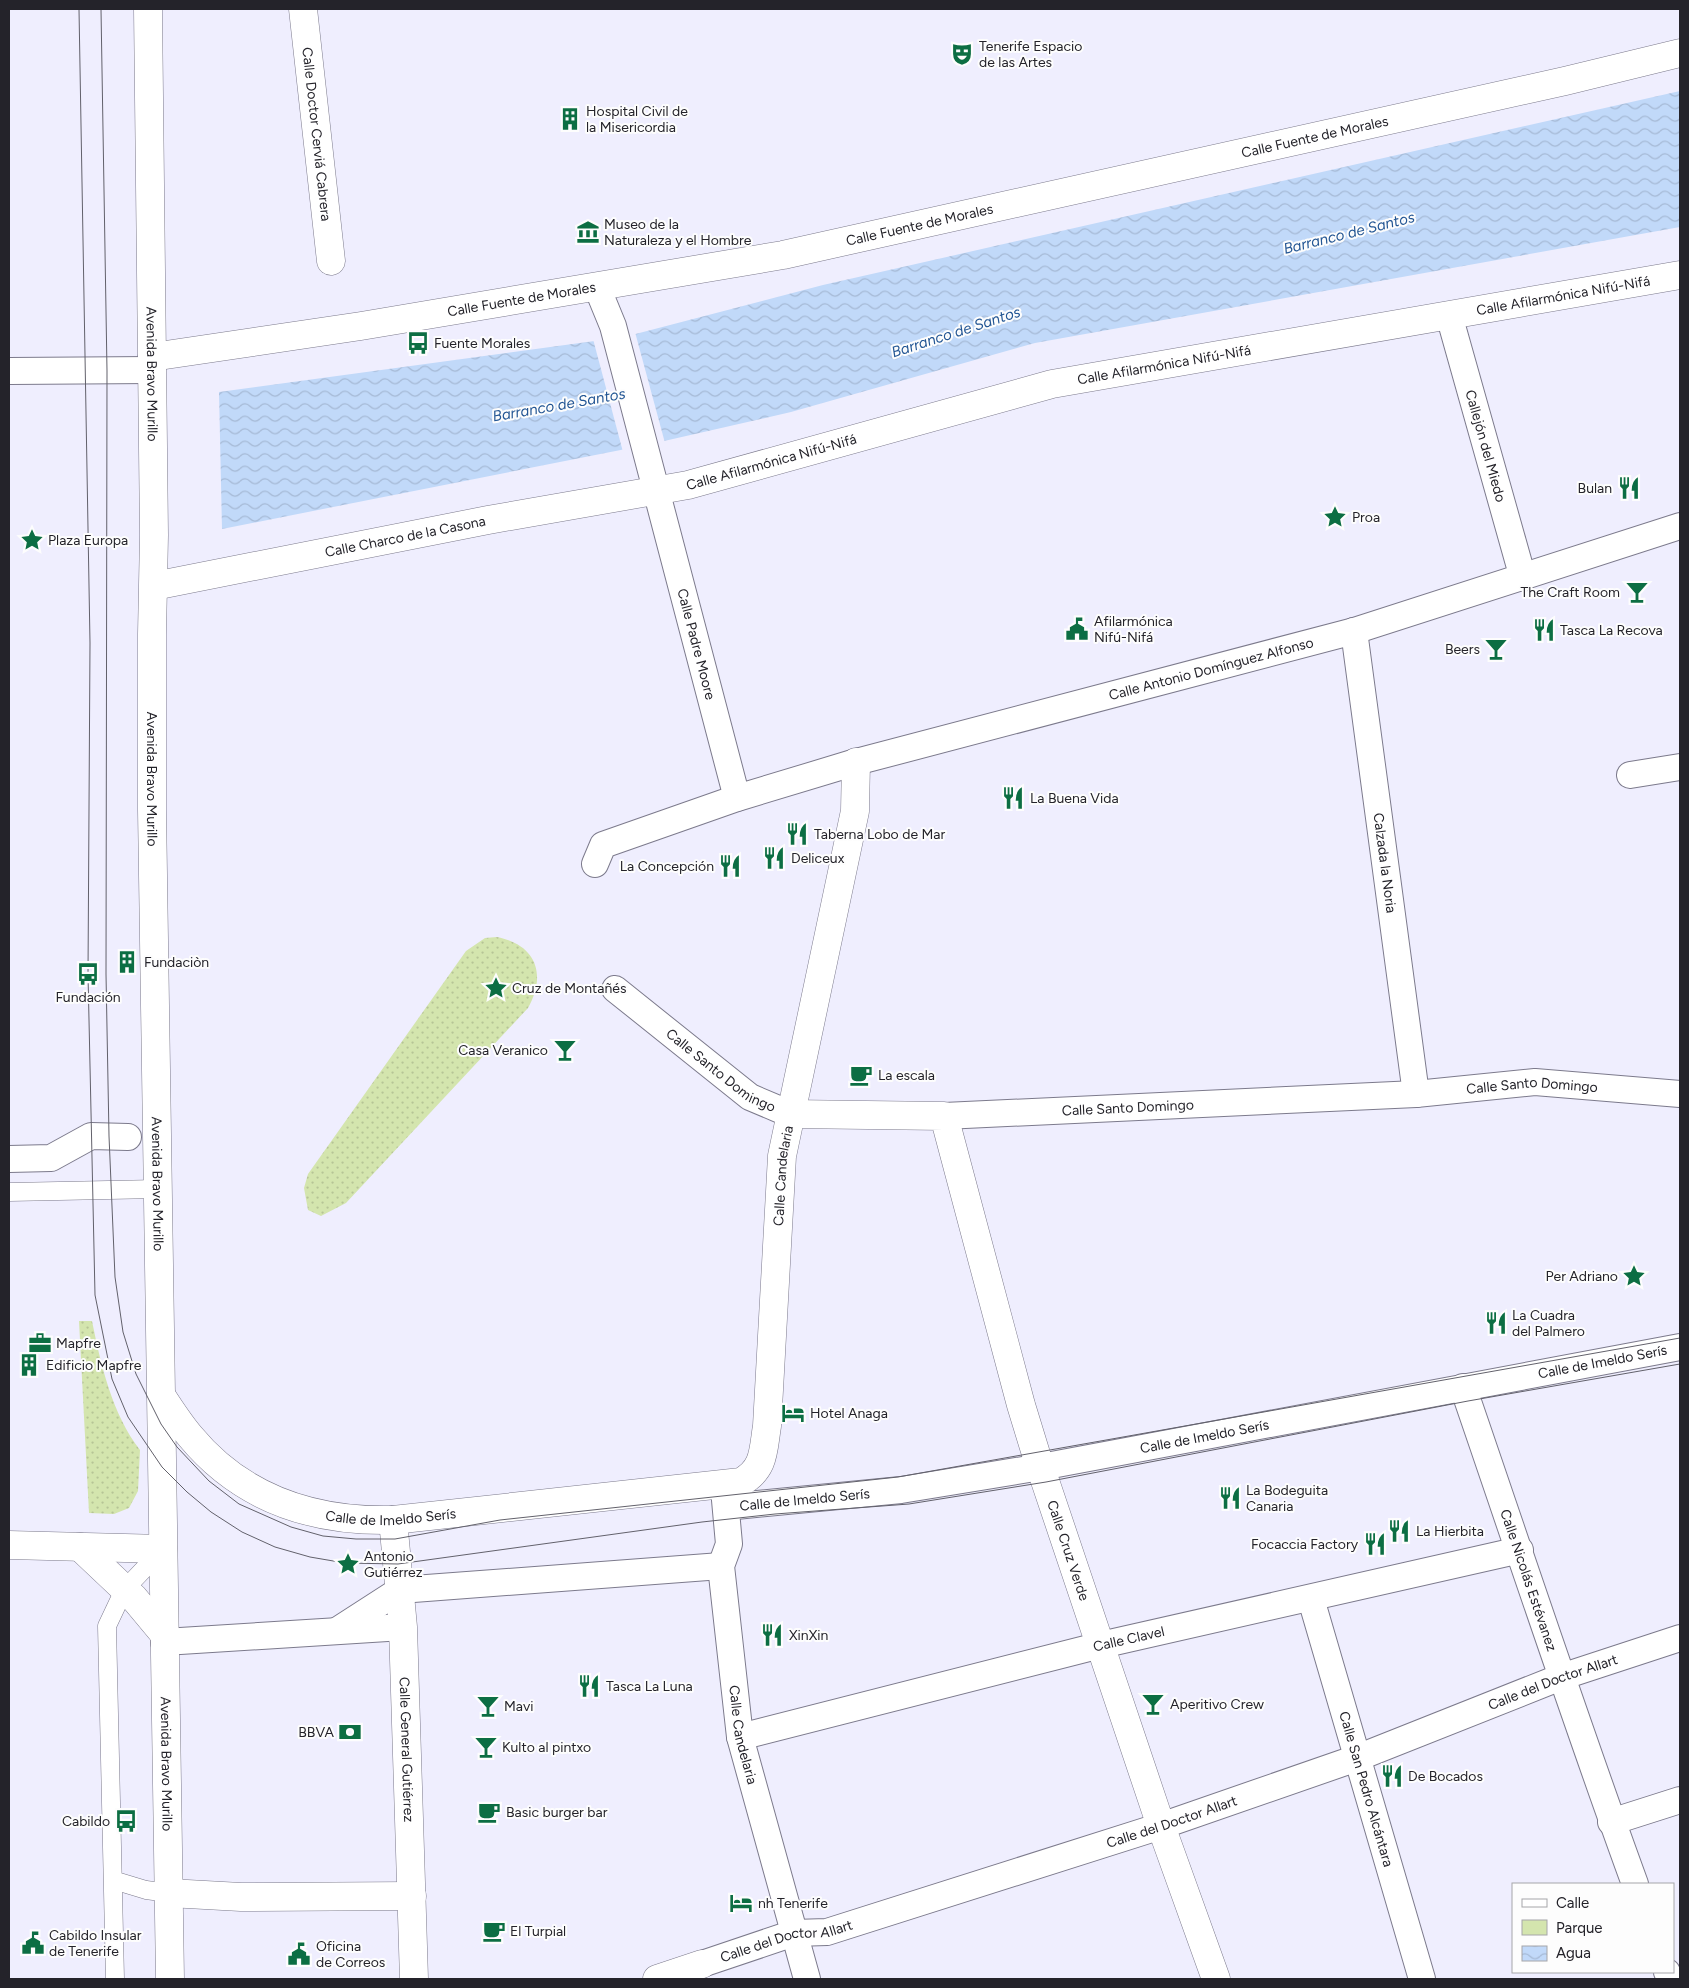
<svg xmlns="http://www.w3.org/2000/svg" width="1689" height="1988" font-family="Figtree,sans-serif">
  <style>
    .green { fill: url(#green-dots) }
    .water { fill: url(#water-waves) }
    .pier { fill: #efeefe }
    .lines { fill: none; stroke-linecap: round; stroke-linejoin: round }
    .service-casing { stroke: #7c7a8c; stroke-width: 19 }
    .pedestrian-casing { stroke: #7c7a8c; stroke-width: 28 }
    .minor-casing { stroke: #7c7a8c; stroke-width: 29 }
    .service { stroke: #fff; stroke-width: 18 }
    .pedestrian { stroke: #fff; stroke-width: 26 }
    .minor { stroke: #fff; stroke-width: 28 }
    .tram { stroke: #62616b; stroke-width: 1 }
    .labels { text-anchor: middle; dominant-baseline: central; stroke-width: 4; stroke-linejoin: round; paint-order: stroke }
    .poi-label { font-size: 14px; fill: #24232a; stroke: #fdfdfd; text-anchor: start }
    .street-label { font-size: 14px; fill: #24232a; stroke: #fdfdfd }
    .water-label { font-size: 15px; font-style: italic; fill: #235694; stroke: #fdfdfd }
  </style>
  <defs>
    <pattern id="green-dots" width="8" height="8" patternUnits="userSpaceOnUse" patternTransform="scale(1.25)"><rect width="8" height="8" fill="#d4e5ae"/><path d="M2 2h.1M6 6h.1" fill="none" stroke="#b6c496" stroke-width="1.8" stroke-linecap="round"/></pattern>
    <pattern id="water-waves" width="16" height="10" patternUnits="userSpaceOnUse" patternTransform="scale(1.25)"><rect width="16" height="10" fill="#c1d9f9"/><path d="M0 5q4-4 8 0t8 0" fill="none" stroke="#a6bad6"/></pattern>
  </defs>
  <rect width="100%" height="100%" fill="#efeefe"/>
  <!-- green -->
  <path class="green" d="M 497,937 C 536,945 547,974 528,1008 L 346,1203 L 321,1216 L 308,1210 L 304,1188 L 308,1174 L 466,951 L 485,938 Z
    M 79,1321 L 92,1321 C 101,1365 112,1414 140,1450 L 138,1491 L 129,1508 L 114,1514 L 89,1513 Z"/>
  <!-- water -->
  <path class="water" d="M 1680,91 L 1680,227 L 1035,343 L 791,412 L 651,444 L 222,529 L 219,392 L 624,337 L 823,285 Z"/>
  <!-- pier -->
  <path class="pier" d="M 635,332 L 665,443 L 623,452 L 593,339 Z"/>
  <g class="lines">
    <defs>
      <path id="service" d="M 9,1192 L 158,1189
        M 113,1880 L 146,1890 L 169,1893
        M 115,1979 L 107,1626 L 124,1590 L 163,1549"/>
      <g id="pedestrian">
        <path id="s1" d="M 597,287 L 613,326 L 737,798"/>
        <path id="s2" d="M 1449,315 L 1523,578"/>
        <path d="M 9,371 L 152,370"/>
        <path id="s3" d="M 1354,631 L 1416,1094"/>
        <path d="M 1630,775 L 1680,767"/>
        <path id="s4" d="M 595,864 L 603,845 L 737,798 L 856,762 L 1354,631 L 1680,526"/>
        <path id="s5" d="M 615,989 L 750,1097 L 790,1114"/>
        <path id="s6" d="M 944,1116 L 1416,1094 L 1535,1082 L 1680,1094"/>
        <path d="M 9,1159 L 51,1158 L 91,1136 L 128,1137"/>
        <path id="s7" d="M 1463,1387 C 1520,1553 1575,1720 1635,1884"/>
        <path id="s8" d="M 724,1489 L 729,1544 L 721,1566 L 740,1737 L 807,1979"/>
        <path id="s9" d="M 726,1507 L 901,1490 L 1041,1467 L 1680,1347"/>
        <path id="s10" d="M 1311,1599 L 1422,1979"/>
        <path d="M 338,1630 L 400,1590 L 721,1566"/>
        <path d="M 164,1642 L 403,1627"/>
        <path id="s11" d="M 740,1737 L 1101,1645 L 1520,1550"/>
        <path d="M 1611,1822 L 1680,1800"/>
        <path id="s12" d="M 702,1964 L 794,1933 L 827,1932 L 1161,1826 L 1357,1758 L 1561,1677 L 1680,1638"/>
        <path d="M 1667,1972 L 1670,1979"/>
      </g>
      <g id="minor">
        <path id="s13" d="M 148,9 L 154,535 L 152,634 L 152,810 L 170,1979"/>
        <path id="s14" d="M 303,9 L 331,261"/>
        <path id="s15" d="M 152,357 L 361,326 L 783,255 L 1565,81 L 1680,53"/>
        <path id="s16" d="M 154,586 L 488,520 L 688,485 L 1052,384 L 1680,275"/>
        <path id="s17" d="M 790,1114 L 944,1116 L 1021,1405 L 1036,1454 L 1161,1826 L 1216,1979"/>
        <path id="s18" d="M 161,1395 C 170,1409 179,1423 190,1436 C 242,1499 314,1522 393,1520 L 741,1482 C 765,1469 763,1450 767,1426 L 782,1156 L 855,811 L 856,762"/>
        <path id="s19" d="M 393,1520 L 403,1627 L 414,1979"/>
        <path d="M 9,1545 L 163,1549"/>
        <path d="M 80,1547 L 134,1598 L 164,1634"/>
        <path d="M 169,1893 L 241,1897 L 412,1896"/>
        <path d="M 657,1979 L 702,1964"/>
      </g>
    </defs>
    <!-- service casing -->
    <use href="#service" class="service-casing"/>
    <!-- pedestrian casing -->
    <use href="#pedestrian" class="pedestrian-casing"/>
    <!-- minor casing -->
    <use href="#minor" class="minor-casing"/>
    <!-- service -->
    <use href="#service" class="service"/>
    <!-- pedestrian -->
    <use href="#pedestrian" class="pedestrian"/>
    <!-- minor -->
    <use href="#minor" class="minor"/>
    <!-- tram -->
    <path class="tram" d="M 79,9 L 90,643 L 88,974 L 95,1295 L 112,1379 L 128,1417 L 162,1467 L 187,1492 L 211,1512 L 242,1532 L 275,1547 L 310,1557 L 345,1563 L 398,1564 L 702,1522 L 775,1514 L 909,1504 L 1046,1482 L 1468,1401 L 1680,1364
      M 101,9 L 107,371 L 106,974 L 109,1136 L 115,1277 L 123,1332 L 136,1374 L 161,1424 L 177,1447 L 209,1481 L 239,1504 L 291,1527 L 323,1536 L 356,1539 L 395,1539 L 500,1520 L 898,1477 L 1680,1338"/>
  </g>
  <!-- icons -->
  <defs>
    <symbol id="theatre-bare" viewBox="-9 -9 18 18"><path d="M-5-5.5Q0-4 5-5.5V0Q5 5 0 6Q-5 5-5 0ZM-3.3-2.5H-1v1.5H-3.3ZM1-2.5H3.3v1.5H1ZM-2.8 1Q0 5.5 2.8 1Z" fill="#0c6e43" stroke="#fdfdfd" stroke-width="2.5" paint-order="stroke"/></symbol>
    <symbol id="building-bare" viewBox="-9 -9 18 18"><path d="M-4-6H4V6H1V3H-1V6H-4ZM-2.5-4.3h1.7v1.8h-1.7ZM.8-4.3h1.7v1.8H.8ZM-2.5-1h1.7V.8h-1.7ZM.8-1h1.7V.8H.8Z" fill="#0c6e43" stroke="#fdfdfd" stroke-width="2.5" paint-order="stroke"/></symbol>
    <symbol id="museum-bare" viewBox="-9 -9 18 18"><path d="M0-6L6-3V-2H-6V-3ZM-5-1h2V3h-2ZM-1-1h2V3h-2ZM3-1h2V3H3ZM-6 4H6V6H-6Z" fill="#0c6e43" stroke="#fdfdfd" stroke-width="2.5" paint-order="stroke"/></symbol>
    <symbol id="bus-bare" viewBox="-9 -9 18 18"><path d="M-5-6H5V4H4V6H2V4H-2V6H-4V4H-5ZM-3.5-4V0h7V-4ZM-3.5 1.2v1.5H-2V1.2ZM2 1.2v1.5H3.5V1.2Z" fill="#0c6e43" stroke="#fdfdfd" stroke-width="2.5" paint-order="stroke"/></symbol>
    <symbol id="restaurant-bare" viewBox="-9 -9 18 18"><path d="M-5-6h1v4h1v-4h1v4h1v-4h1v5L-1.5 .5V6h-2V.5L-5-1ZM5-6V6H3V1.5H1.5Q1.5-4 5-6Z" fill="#0c6e43" stroke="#fdfdfd" stroke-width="2.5" paint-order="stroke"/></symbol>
    <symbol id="sight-bare" viewBox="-9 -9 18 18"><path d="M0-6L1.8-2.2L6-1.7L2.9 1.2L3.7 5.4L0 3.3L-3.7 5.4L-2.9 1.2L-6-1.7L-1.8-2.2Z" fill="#0c6e43" stroke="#fdfdfd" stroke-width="2.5" paint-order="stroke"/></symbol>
    <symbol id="bar-bare" viewBox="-9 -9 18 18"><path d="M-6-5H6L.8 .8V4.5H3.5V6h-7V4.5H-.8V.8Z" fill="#0c6e43" stroke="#fdfdfd" stroke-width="2.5" paint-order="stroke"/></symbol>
    <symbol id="civic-bare" viewBox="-9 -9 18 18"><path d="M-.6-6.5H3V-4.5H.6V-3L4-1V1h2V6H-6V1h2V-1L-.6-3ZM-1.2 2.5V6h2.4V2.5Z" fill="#0c6e43" stroke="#fdfdfd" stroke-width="2.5" paint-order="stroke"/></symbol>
    <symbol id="cafe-bare" viewBox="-9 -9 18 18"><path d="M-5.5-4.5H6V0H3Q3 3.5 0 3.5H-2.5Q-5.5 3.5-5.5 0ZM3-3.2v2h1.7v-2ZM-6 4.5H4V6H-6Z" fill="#0c6e43" stroke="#fdfdfd" stroke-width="2.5" paint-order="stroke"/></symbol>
    <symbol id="office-bare" viewBox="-9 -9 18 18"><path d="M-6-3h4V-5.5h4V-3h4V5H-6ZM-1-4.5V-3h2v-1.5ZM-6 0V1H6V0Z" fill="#0c6e43" stroke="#fdfdfd" stroke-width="2.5" paint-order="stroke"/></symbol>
    <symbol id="hotel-bare" viewBox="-9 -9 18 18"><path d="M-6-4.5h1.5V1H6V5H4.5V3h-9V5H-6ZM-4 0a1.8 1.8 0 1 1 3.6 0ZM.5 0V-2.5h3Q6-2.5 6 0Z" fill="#0c6e43" stroke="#fdfdfd" stroke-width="2.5" paint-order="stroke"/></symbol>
    <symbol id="bank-bare" viewBox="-9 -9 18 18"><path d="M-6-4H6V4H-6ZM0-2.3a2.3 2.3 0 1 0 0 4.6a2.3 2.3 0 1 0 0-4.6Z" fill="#0c6e43" stroke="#fdfdfd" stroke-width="2.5" paint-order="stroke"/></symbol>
  </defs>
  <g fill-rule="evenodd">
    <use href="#theatre-bare" x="946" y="38" width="32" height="32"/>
    <use href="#building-bare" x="554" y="103" width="32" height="32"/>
    <use href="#museum-bare" x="572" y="216" width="32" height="32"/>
    <use href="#bus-bare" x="402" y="327" width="32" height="32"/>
    <use href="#restaurant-bare" x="1613" y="472" width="32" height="32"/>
    <use href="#sight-bare" x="1319" y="501" width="32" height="32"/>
    <use href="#sight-bare" x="16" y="524" width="32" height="32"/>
    <use href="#bar-bare" x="1621" y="576" width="32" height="32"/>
    <use href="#civic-bare" x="1061" y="613" width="32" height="32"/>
    <use href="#restaurant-bare" x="1528" y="614" width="32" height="32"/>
    <use href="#bar-bare" x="1480" y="633" width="32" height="32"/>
    <use href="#restaurant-bare" x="997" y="782" width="32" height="32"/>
    <use href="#restaurant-bare" x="781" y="818" width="32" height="32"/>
    <use href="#restaurant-bare" x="758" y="842" width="32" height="32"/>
    <use href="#restaurant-bare" x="714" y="850" width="32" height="32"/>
    <use href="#building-bare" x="111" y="946" width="32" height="32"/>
    <use href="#bus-bare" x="72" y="958" width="32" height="32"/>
    <use href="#sight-bare" x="480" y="972" width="32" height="32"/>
    <use href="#bar-bare" x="549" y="1034" width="32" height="32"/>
    <use href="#cafe-bare" x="845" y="1059" width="32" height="32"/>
    <use href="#sight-bare" x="1618" y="1260" width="32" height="32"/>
    <use href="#restaurant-bare" x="1480" y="1307" width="32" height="32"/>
    <use href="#office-bare" x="24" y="1327" width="32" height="32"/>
    <use href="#building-bare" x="13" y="1349" width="32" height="32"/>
    <use href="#hotel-bare" x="777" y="1397" width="32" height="32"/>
    <use href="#restaurant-bare" x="1214" y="1482" width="32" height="32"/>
    <use href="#restaurant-bare" x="1383" y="1515" width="32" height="32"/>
    <use href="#restaurant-bare" x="1359" y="1528" width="32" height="32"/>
    <use href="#sight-bare" x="332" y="1548" width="32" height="32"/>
    <use href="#restaurant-bare" x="756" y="1619" width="32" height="32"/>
    <use href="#restaurant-bare" x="573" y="1670" width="32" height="32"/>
    <use href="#bar-bare" x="1137" y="1688" width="32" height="32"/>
    <use href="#bar-bare" x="472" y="1690" width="32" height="32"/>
    <use href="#bank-bare" x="334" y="1716" width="32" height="32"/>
    <use href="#bar-bare" x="470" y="1731" width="32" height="32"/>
    <use href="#restaurant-bare" x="1376" y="1760" width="32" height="32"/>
    <use href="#cafe-bare" x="473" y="1796" width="32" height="32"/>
    <use href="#bus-bare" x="110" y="1805" width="32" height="32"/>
    <use href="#hotel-bare" x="725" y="1887" width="32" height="32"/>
    <use href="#cafe-bare" x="478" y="1915" width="32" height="32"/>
    <use href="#civic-bare" x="17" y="1927" width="32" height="32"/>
    <use href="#civic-bare" x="283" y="1938" width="32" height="32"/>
  </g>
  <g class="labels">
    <!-- poi labels -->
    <g class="poi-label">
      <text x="979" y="46">Tenerife Espacio<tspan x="979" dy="16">de las Artes</tspan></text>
      <text x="586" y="111">Hospital Civil de<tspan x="586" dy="16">la Misericordia</tspan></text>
      <text x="604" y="224">Museo de la<tspan x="604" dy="16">Naturaleza y el Hombre</tspan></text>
      <text x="434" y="343">Fuente Morales</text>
      <text x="1612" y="488" text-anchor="end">Bulan</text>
      <text x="1352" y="517">Proa</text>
      <text x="48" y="540">Plaza Europa</text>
      <text x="1620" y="592" text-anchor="end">The Craft Room</text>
      <text x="1094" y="621">Afilarmónica<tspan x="1094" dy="16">Nifú-Nifá</tspan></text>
      <text x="1560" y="630">Tasca La Recova</text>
      <text x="1480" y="649" text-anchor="end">Beers</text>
      <text x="1030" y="798">La Buena Vida</text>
      <text x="814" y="834">Taberna Lobo de Mar</text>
      <text x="791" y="858">Deliceux</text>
      <text x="714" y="866" text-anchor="end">La Concepción</text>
      <text x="144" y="962">Fundaciòn</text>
      <text x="512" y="988">Cruz de Montañés</text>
      <text x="88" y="997" text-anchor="middle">Fundación</text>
      <text x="548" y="1050" text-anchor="end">Casa Veranico</text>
      <text x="878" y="1075">La escala</text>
      <text x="1618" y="1276" text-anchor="end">Per Adriano</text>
      <text x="1512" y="1315">La Cuadra<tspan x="1512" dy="16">del Palmero</tspan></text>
      <text x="56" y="1343">Mapfre</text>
      <text x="46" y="1365">Edificio Mapfre</text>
      <text x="810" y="1413">Hotel Anaga</text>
      <text x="1246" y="1490">La Bodeguita<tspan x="1246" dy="16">Canaria</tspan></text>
      <text x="1416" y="1531">La Hierbita</text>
      <text x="1358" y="1544" text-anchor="end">Focaccia Factory</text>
      <text x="364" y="1556">Antonio<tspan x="364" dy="16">Gutiérrez</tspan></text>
      <text x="789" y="1635">XinXin</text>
      <text x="606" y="1686">Tasca La Luna</text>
      <text x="1170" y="1704">Aperitivo Crew</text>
      <text x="504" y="1706">Mavi</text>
      <text x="334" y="1732" text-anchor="end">BBVA</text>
      <text x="502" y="1747">Kulto al pintxo</text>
      <text x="1408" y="1776">De Bocados</text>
      <text x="506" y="1812">Basic burger bar</text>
      <text x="110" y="1821" text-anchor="end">Cabildo</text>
      <text x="758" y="1903">nh Tenerife</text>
      <text x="510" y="1931">El Turpial</text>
      <text x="49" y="1935">Cabildo Insular<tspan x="49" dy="16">de Tenerife</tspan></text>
      <text x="316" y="1946">Oficina<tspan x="316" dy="16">de Correos</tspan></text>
    </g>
    <!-- street labels -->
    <g class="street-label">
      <text stroke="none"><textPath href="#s14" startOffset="126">Calle Doctor Cerviá Cabrera</textPath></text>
      <text stroke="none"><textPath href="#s15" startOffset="1184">Calle Fuente de Morales</textPath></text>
      <text stroke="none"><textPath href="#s15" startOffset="779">Calle Fuente de Morales</textPath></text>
      <text stroke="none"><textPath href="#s16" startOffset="1440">Calle Afilarmónica Nifú-Nifá</textPath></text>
      <text stroke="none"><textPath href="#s15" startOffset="374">Calle Fuente de Morales</textPath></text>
      <text stroke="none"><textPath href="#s16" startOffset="1035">Calle Afilarmónica Nifú-Nifá</textPath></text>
      <text stroke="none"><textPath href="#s13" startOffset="365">Avenida Bravo Murillo</textPath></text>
      <text stroke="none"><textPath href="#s2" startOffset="136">Callejón del Miedo</textPath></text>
      <text stroke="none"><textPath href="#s16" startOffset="630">Calle Afilarmónica Nifú-Nifá</textPath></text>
      <text stroke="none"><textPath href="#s16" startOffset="256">Calle Charco de la Casona</textPath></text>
      <text stroke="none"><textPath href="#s1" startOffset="371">Calle Padre Moore</textPath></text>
      <text stroke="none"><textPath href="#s4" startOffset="654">Calle Antonio Domínguez Alfonso</textPath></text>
      <text stroke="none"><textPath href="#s13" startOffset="770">Avenida Bravo Murillo</textPath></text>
      <text stroke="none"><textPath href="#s3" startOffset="234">Calzada la Noria</textPath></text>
      <text stroke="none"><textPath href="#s5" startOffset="134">Calle Santo Domingo</textPath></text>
      <text stroke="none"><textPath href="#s6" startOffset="589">Calle Santo Domingo</textPath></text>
      <text stroke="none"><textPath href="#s6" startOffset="184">Calle Santo Domingo</textPath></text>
      <text stroke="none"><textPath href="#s18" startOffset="944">Calle Candelaria</textPath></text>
      <text stroke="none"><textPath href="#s13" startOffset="1175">Avenida Bravo Murillo</textPath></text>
      <text stroke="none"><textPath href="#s9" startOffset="889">Calle de Imeldo Serís</textPath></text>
      <text stroke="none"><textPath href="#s9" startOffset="484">Calle de Imeldo Serís</textPath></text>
      <text stroke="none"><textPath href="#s9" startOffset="79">Calle de Imeldo Serís</textPath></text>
      <text stroke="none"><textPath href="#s18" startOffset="276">Calle de Imeldo Serís</textPath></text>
      <text stroke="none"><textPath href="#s17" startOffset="606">Calle Cruz Verde</textPath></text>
      <text stroke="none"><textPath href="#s7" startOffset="204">Calle Nicolás Estévanez</textPath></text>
      <text stroke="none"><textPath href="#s11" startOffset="401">Calle Clavel</textPath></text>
      <text stroke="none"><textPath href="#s12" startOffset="898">Calle del Doctor Allart</textPath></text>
      <text stroke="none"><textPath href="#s8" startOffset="249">Calle Candelaria</textPath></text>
      <text stroke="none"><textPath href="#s19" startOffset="230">Calle General Gutiérrez</textPath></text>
      <text stroke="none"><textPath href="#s13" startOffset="1755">Avenida Bravo Murillo</textPath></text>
      <text stroke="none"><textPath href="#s10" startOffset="198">Calle San Pedro Alcántara</textPath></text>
      <text stroke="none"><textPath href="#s12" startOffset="492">Calle del Doctor Allart</textPath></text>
      <text stroke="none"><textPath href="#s12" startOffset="88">Calle del Doctor Allart</textPath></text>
    </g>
    <!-- water labels -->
    <g class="water-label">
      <text transform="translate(1349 233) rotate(-14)">Barranco de Santos</text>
      <text transform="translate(956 332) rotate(-18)">Barranco de Santos</text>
      <text transform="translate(559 405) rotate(-10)">Barranco de Santos</text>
    </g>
  </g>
  <!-- border -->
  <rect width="1689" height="1988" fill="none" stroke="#24232a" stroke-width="20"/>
  <!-- legend -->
  <rect x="1512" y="1883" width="162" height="90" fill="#fdfdfd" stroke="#a6a6a9"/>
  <rect x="1522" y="1899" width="25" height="8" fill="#ffffff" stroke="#a6a6a9"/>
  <text x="1556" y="1908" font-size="15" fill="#24232a">Calle</text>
  <rect x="1522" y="1920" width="25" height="15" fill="#d4e5ae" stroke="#a6a6a9"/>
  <text x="1556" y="1933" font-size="15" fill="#24232a">Parque</text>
  <rect x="1522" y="1946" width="25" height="15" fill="url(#water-waves)" stroke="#a6a6a9"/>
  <text x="1556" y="1958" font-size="15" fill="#24232a">Agua</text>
</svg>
